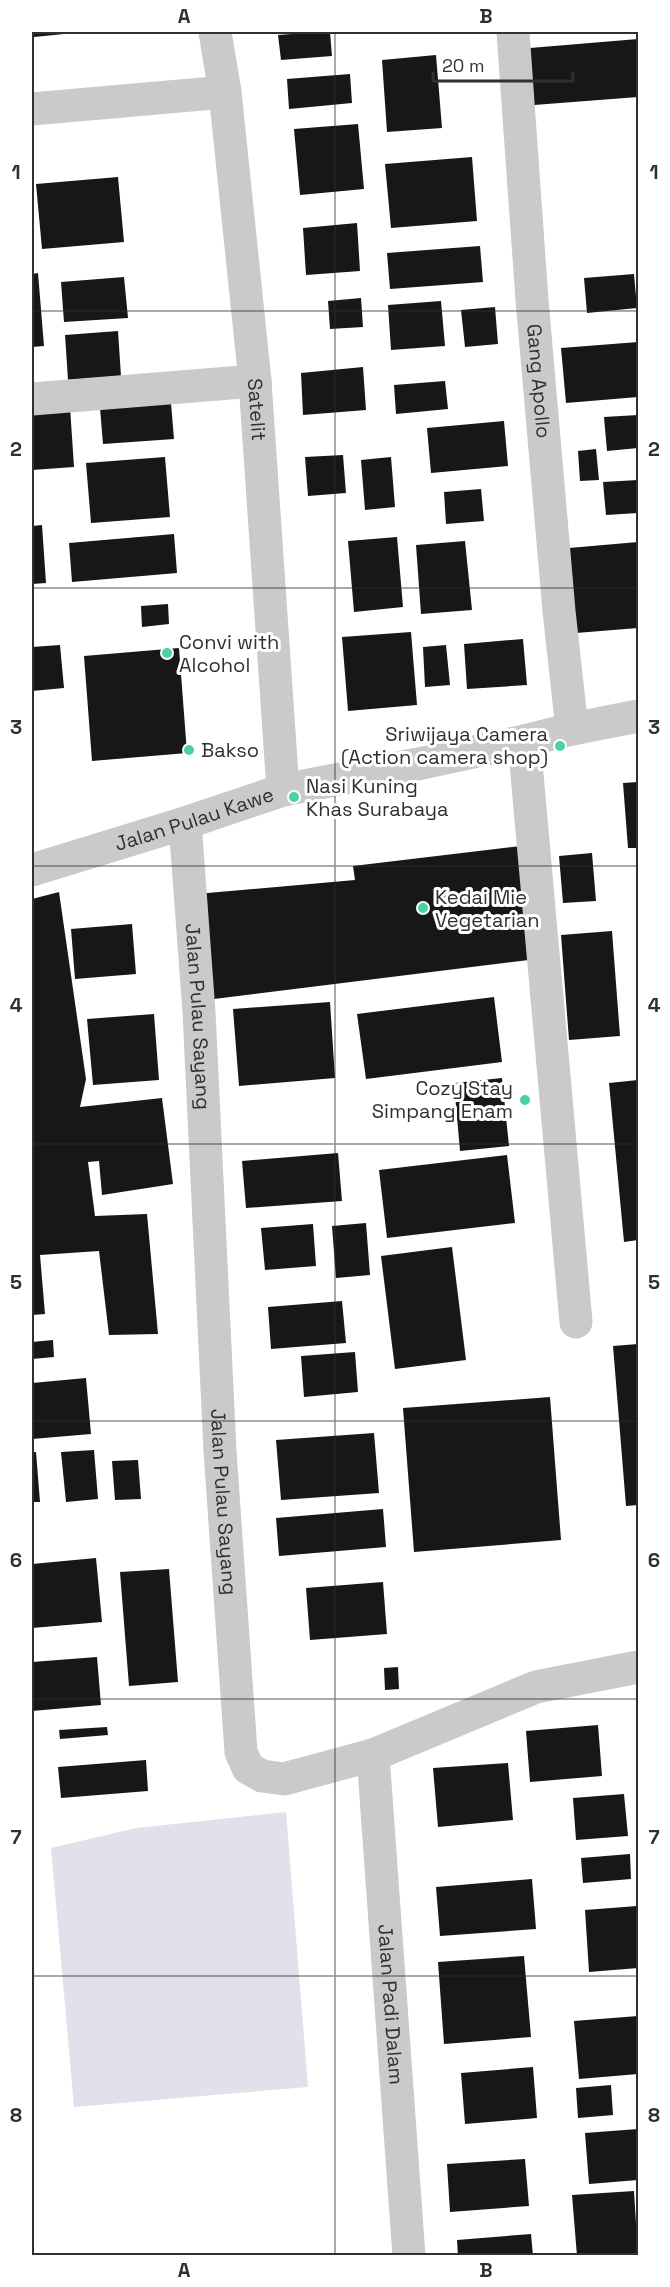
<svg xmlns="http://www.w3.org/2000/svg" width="670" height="2287" font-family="'Space Grotesk',sans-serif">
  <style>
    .green { fill: #e3e0eb }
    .building { fill: #171717 }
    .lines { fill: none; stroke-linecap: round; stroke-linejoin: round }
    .minor { stroke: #cacaca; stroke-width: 33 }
    .tertiary { stroke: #cacaca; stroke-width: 33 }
    .grid { fill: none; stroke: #303030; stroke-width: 1.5; stroke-opacity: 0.55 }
    .poi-dot { fill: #4ad0a7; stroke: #fff; stroke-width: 2 }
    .labels { text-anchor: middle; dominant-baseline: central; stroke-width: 6; stroke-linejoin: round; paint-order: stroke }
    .street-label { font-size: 20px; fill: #303030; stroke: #fff }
    .poi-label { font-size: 20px; fill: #303030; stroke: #fff; text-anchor: start }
    .neatline { fill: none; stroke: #303030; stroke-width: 2 }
    .grid-label { font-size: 20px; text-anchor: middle; font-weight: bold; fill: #303030 }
  </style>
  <rect width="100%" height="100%" fill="#fff"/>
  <!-- green -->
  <path class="green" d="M 286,1812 L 308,2087 L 74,2107 L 51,1848 L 136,1828 Z"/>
  <!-- building -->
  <path class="building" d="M 34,32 L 74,32 L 74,33 L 34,37 Z
    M 318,32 L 330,32 L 332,56 L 281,60 L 278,35 Z
    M 638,39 L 638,97 L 534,105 L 530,48 Z
    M 436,55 L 442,128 L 387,132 L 382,60 Z
    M 350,74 L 352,103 L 289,109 L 287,79 Z
    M 358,124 L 364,189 L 300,195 L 294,129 Z
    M 472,157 L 477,221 L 391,228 L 385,164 Z
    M 118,177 L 124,242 L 42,249 L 36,184 Z
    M 357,223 L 360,271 L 306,275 L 303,228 Z
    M 480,246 L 483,282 L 390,289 L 387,253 Z
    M 38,273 L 44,346 L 32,347 L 32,274 Z
    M 634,274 L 637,308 L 587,313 L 584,278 Z
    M 124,277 L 128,318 L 64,322 L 61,282 Z
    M 361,298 L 363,327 L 330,329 L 328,301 Z
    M 441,301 L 445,346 L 391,350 L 388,305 Z
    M 495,307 L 498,344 L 465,347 L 461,310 Z
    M 118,331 L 121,376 L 68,380 L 65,335 Z
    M 638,342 L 638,397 L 566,403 L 561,348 Z
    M 363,367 L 366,410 L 303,415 L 301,373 Z
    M 445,381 L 448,409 L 396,414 L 394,385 Z
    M 171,403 L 174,439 L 103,444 L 100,408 Z
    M 70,407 L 74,467 L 32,470 L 32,410 Z
    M 638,415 L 638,448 L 607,451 L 604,417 Z
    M 504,421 L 508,466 L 431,473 L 427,428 Z
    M 596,449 L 599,480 L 580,481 L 578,451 Z
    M 343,455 L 346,493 L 308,496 L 305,457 Z
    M 165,457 L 170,517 L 91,523 L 86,463 Z
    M 391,457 L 395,507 L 365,510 L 361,460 Z
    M 638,480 L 638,513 L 606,515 L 603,482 Z
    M 481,489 L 484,521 L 446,524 L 444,492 Z
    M 42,525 L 46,583 L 32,584 L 32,526 Z
    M 174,534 L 177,573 L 72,582 L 69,543 Z
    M 397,537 L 403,607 L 354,612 L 348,541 Z
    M 465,541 L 472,610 L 421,614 L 416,545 Z
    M 638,542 L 638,628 L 576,633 L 569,548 Z
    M 168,604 L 169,624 L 142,627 L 141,606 Z
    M 411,632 L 417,705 L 348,711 L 342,637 Z
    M 523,639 L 527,685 L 467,689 L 464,644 Z
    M 60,645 L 64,688 L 32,691 L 32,647 Z
    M 446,645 L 450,685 L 425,687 L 423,647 Z
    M 179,648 L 187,753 L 92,761 L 84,656 Z
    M 638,782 L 638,848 L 628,848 L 623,783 Z
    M 521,846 L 537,959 L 206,1000 L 196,894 L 355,880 L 353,866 Z
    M 592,853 L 596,901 L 563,903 L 559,856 Z
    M 59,892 L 86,1079 L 80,1107 L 162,1098 L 173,1184 L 102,1195 L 99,1161 L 88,1162 L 95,1216 L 147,1214 L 158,1334 L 109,1335 L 99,1251 L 40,1255 L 45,1314 L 32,1315 L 32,899 Z
    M 132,924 L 136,974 L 75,979 L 71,929 Z
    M 612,931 L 620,1036 L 569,1040 L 561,935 Z
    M 494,997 L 502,1062 L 366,1079 L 357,1014 Z
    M 330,1002 L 335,1078 L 239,1086 L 233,1009 Z
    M 154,1014 L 159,1080 L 93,1085 L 87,1019 Z
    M 502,1078 L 509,1146 L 460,1151 L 454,1083 Z
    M 638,1080 L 638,1240 L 624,1242 L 609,1083 Z
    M 338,1153 L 342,1201 L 246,1208 L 242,1161 Z
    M 507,1155 L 515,1223 L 387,1238 L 379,1170 Z
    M 366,1223 L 370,1275 L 336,1278 L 332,1226 Z
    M 313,1224 L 316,1266 L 265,1270 L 261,1228 Z
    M 452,1247 L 466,1360 L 395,1369 L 381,1256 Z
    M 342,1301 L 346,1343 L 271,1349 L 268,1307 Z
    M 53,1340 L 54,1357 L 32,1359 L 32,1342 Z
    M 638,1344 L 638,1505 L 626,1506 L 613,1346 Z
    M 355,1352 L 358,1392 L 304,1397 L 301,1356 Z
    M 86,1378 L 91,1434 L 32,1439 L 32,1383 Z
    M 550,1397 L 561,1540 L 414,1552 L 403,1408 Z
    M 374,1433 L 379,1493 L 281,1500 L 276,1440 Z
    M 94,1450 L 98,1499 L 66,1502 L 61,1452 Z
    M 32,1452 L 36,1452 L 40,1502 L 32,1502 Z
    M 138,1460 L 141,1499 L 115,1500 L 112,1461 Z
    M 383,1509 L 386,1547 L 279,1556 L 276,1518 Z
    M 96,1558 L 102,1622 L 32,1628 L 32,1564 Z
    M 169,1569 L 178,1682 L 129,1686 L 120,1572 Z
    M 383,1582 L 387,1634 L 310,1640 L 306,1588 Z
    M 97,1657 L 101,1705 L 32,1711 L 32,1662 Z
    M 398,1667 L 399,1689 L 385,1690 L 384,1668 Z
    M 598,1725 L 602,1776 L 530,1782 L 526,1731 Z
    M 107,1727 L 108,1735 L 60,1739 L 59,1730 Z
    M 146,1760 L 148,1791 L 61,1798 L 58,1767 Z
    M 508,1763 L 513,1820 L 438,1827 L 433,1768 Z
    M 624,1794 L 628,1836 L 576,1840 L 573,1798 Z
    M 630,1854 L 631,1879 L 583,1883 L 581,1858 Z
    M 532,1879 L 536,1929 L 440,1936 L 436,1887 Z
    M 637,1906 L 638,1968 L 589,1972 L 585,1910 Z
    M 524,1956 L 531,2037 L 444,2044 L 438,1962 Z
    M 638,2016 L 638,2074 L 579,2079 L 574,2021 Z
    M 533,2067 L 537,2118 L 465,2124 L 461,2073 Z
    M 611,2085 L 613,2115 L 578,2118 L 576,2088 Z
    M 638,2129 L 638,2180 L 589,2184 L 585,2133 Z
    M 525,2159 L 529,2206 L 450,2212 L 447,2164 Z
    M 634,2191 L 638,2256 L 577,2256 L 572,2195 Z
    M 531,2234 L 533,2256 L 458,2256 L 457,2240 Z"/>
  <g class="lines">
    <!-- minor -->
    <g class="minor">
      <path id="s1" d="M 215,32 L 225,92 L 255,381 L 283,790"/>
      <path id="s2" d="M 513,32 L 532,300 L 559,611 L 572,729"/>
      <path d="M 32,109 L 225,92"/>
      <path d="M 32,399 L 255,381"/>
      <path d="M 524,741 L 576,1322"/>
      <path id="s3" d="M 185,823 L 199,1012 L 220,1451 L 241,1752 L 248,1768 L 262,1776 L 284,1779 L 373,1755 L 536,1687 L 638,1667"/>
      <path id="s4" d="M 373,1755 L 409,2256"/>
    </g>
    <!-- tertiary -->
    <path class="tertiary" id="s5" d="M 32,870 L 185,823 L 283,790 L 418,764 L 524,741 L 572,729 L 638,716"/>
  </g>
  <!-- grid -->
  <path class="grid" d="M 335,32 L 335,2256M 32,311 L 638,311M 32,588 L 638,588M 32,866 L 638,866M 32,1144 L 638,1144M 32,1421 L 638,1421M 32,1699 L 638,1699M 32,1976 L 638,1976"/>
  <!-- markers -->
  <g class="poi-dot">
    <circle cx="167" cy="653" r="6"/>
    <circle cx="560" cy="746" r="6"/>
    <circle cx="189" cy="750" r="6"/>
    <circle cx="294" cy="797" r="6"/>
    <circle cx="423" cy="908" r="6"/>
    <circle cx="525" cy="1100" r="6"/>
  </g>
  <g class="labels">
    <!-- street labels -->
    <g class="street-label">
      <text stroke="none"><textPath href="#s2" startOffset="350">Gang Apollo</textPath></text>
      <text stroke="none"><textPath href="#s1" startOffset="380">Satelit</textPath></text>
      <text stroke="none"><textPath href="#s5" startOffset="170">Jalan Pulau Kawe</textPath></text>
      <text stroke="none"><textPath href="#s3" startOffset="194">Jalan Pulau Sayang</textPath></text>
      <text stroke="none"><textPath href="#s3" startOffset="680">Jalan Pulau Sayang</textPath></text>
      <text stroke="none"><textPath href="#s4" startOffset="250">Jalan Padi Dalam</textPath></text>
    </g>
    <!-- poi labels -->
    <g class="poi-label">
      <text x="179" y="642">Convi with<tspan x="179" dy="23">Alcohol</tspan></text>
      <text x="548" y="734" text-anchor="end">Sriwijaya Camera<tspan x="548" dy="23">(Action camera shop)</tspan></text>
      <text x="201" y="750">Bakso</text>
      <text x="306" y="786">Nasi Kuning<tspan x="306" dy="23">Khas Surabaya</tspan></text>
      <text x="435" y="897">Kedai Mie<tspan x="435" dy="23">Vegetarian</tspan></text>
      <text x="513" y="1088" text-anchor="end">Cozy Stay<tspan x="513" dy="23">Simpang Enam</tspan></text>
    </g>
  </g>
  <!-- border -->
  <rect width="670" height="2287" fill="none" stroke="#ffffff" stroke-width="66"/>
  <!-- scale -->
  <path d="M433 72v9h140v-9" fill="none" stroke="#303030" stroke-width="3"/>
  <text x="442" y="72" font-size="18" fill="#303030" stroke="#ffffff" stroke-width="4.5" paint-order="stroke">20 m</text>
  <rect x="33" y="33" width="604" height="2221" class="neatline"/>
  <g class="grid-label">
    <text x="184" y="23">A</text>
    <text x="486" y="23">B</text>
    <text x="16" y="179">1</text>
    <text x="654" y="179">1</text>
    <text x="16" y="456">2</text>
    <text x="654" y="456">2</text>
    <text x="16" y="734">3</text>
    <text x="654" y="734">3</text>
    <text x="16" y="1012">4</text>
    <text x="654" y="1012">4</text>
    <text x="16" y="1289">5</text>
    <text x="654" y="1289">5</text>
    <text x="16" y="1567">6</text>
    <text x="654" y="1567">6</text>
    <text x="16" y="1844">7</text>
    <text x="654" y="1844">7</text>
    <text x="16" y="2122">8</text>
    <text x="654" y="2122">8</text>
    <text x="184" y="2277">A</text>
    <text x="486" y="2277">B</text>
  </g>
</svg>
